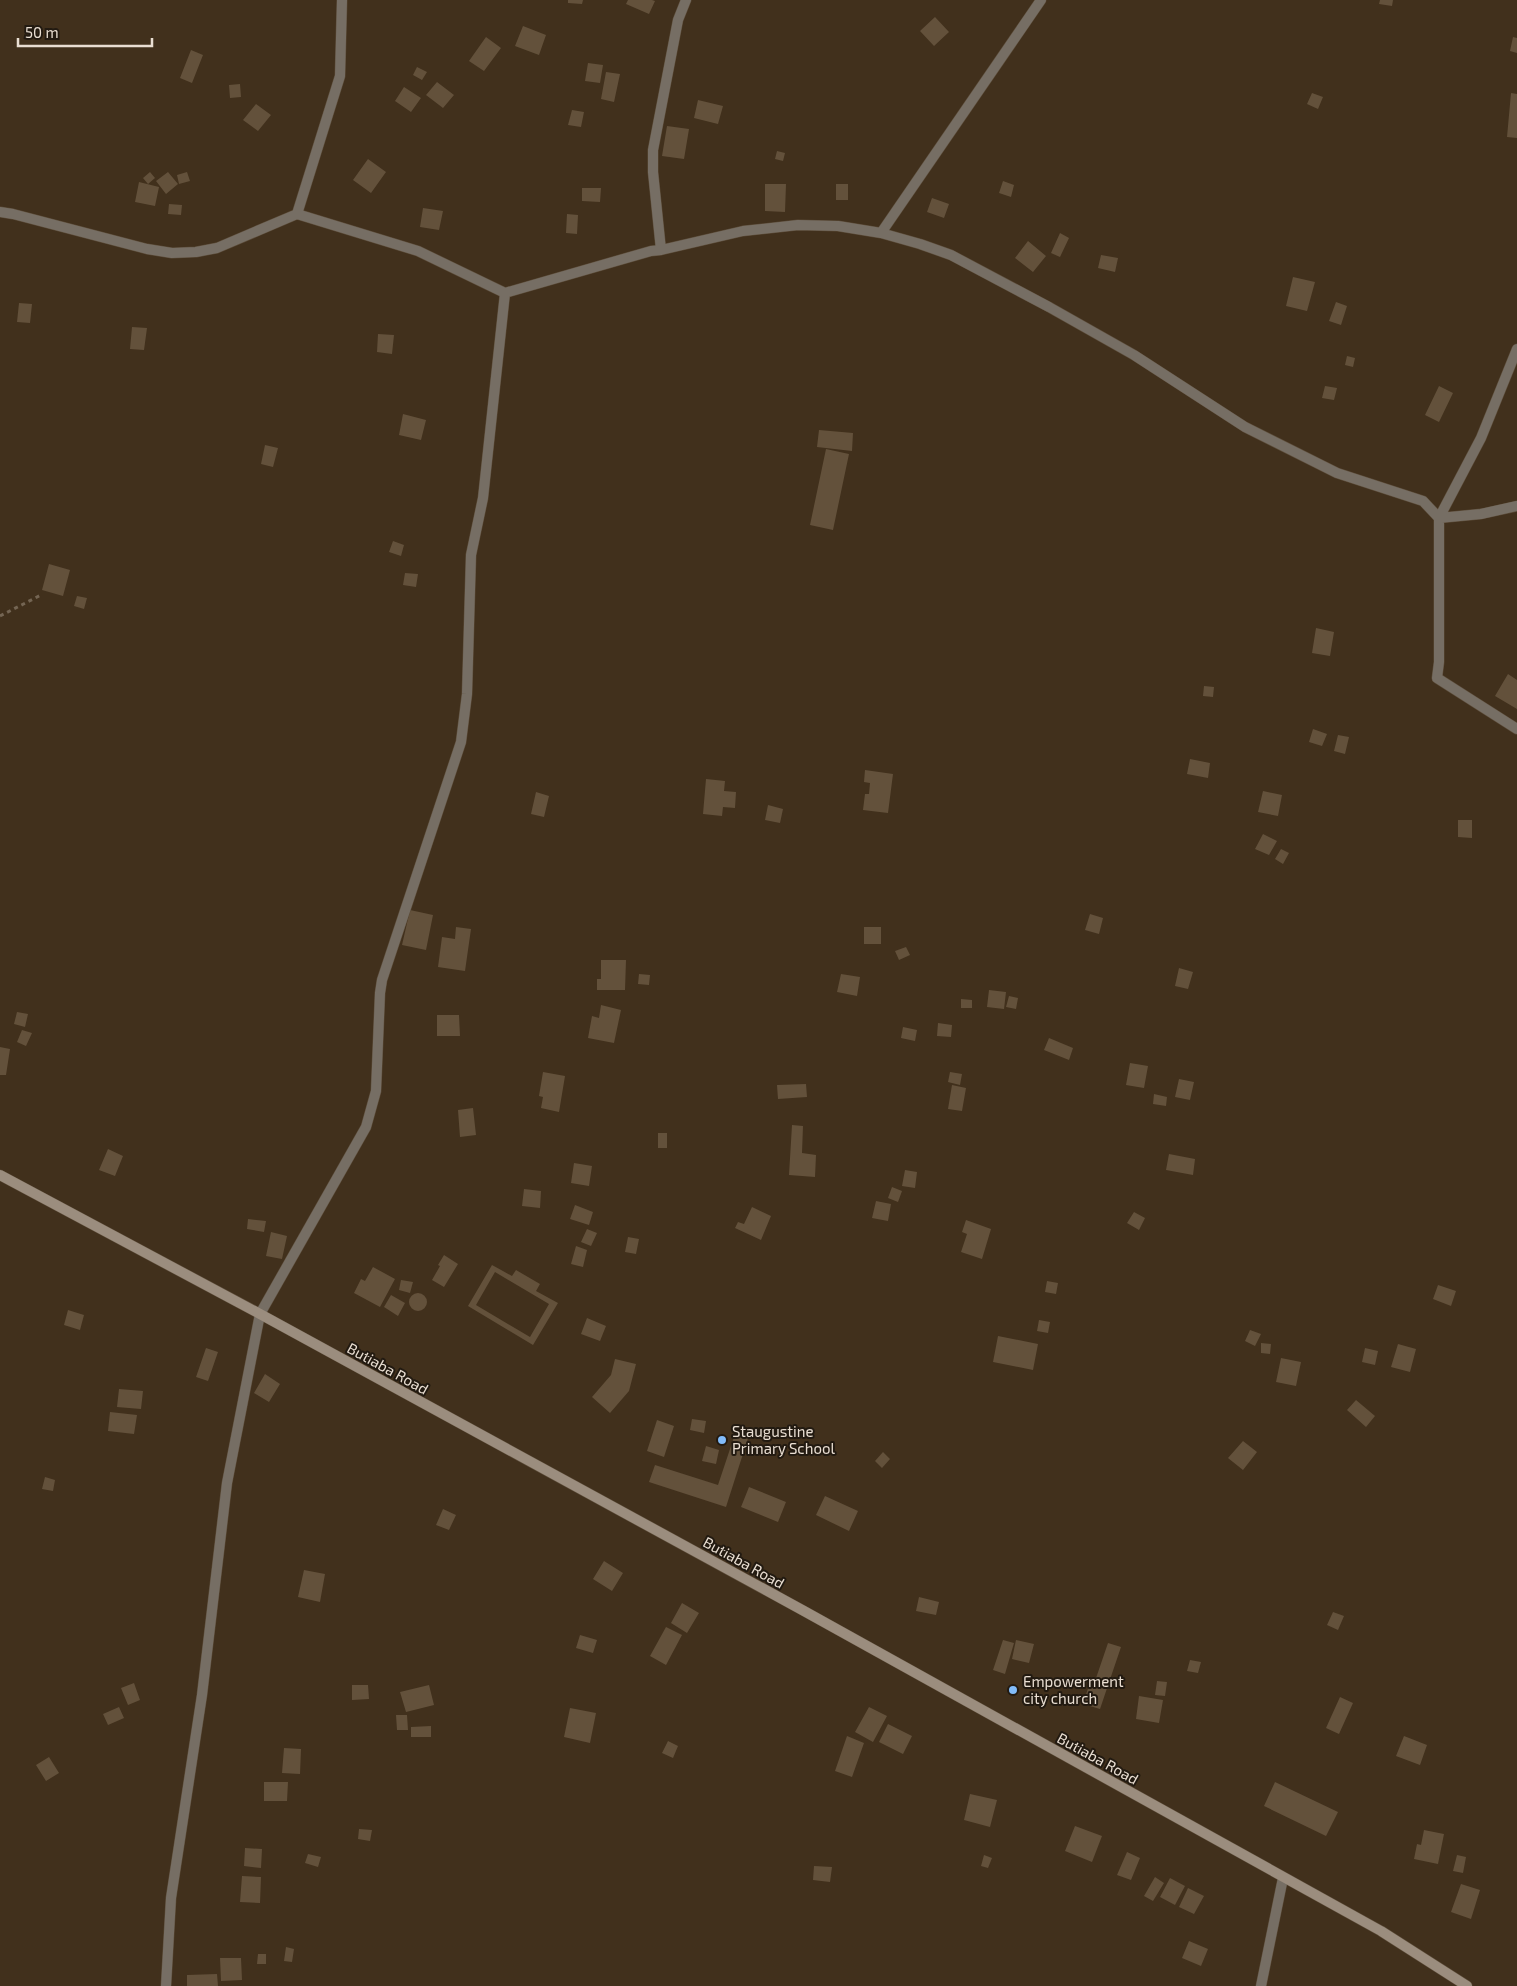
<svg xmlns="http://www.w3.org/2000/svg" width="1517" height="1986" font-family="'Exo 2',sans-serif">
  <style>
    .building { fill: #63513b; fill-rule: evenodd }
    .lines { fill: none; stroke-linecap: round; stroke-linejoin: round }
    .street-casing { stroke: #5c4c39; stroke-width: 11 }
    .secondary-casing { stroke: #5c4c39; stroke-width: 11 }
    .path { stroke: #746553; stroke-width: 3; stroke-dasharray: 4 4; stroke-linecap: butt }
    .street { stroke: #766e64; stroke-width: 10 }
    .secondary { stroke: #9b8d7e; stroke-width: 10 }
    .poi-dot { fill: #82bcfa; stroke: #221a11; stroke-width: 2 }
    .labels { text-anchor: middle; dominant-baseline: central; stroke-width: 4; stroke-linejoin: round; paint-order: stroke }
    .street-label { font-size: 15px; fill: #e9ded2; stroke: #221a11 }
    .poi-label { font-size: 15px; fill: #e9ded2; stroke: #221a11; text-anchor: start }
  </style>
  <rect width="100%" height="100%" fill="#41301c"/>
  <!-- building -->
  <path class="building" d="M 568,0 L 583,0 L 582,4 L 568,3 Z
    M 628,0 L 652,0 L 655,1 L 649,14 L 626,4 Z
    M 1380,0 L 1393,0 L 1392,6 L 1379,4 Z
    M 935,17 L 949,32 L 934,46 L 920,31 Z
    M 523,26 L 546,35 L 539,55 L 515,46 Z
    M 486,37 L 501,48 L 484,71 L 469,61 Z
    M 1513,37 L 1517,38 L 1517,53 L 1510,51 Z
    M 191,50 L 203,55 L 192,83 L 180,78 Z
    M 588,63 L 603,65 L 600,83 L 585,81 Z
    M 417,67 L 427,72 L 422,80 L 413,75 Z
    M 606,72 L 620,74 L 614,102 L 601,99 Z
    M 437,82 L 454,95 L 443,108 L 426,95 Z
    M 240,84 L 241,97 L 230,98 L 229,85 Z
    M 404,87 L 421,98 L 411,112 L 395,101 Z
    M 1312,93 L 1323,97 L 1318,109 L 1307,104 Z
    M 1511,93 L 1517,94 L 1517,138 L 1507,137 Z
    M 698,100 L 723,106 L 718,124 L 694,118 Z
    M 256,104 L 271,115 L 258,131 L 243,120 Z
    M 572,110 L 584,112 L 581,127 L 568,125 Z
    M 667,126 L 689,129 L 684,159 L 662,156 Z
    M 777,151 L 785,153 L 783,161 L 775,159 Z
    M 368,159 L 386,172 L 371,193 L 353,180 Z
    M 150,172 L 155,178 L 148,184 L 143,178 Z
    M 168,172 L 178,184 L 166,194 L 156,181 Z
    M 187,172 L 190,181 L 179,184 L 177,175 Z
    M 1003,181 L 1014,185 L 1011,197 L 999,193 Z
    M 139,182 L 159,187 L 155,206 L 135,202 Z
    M 765,184 L 786,184 L 785,212 L 765,211 Z
    M 836,184 L 848,184 L 848,200 L 836,200 Z
    M 582,188 L 601,188 L 600,202 L 582,201 Z
    M 932,198 L 949,204 L 944,218 L 927,212 Z
    M 169,204 L 182,205 L 181,215 L 168,214 Z
    M 423,208 L 443,211 L 439,230 L 420,227 Z
    M 567,214 L 578,215 L 577,234 L 566,233 Z
    M 1060,233 L 1069,238 L 1060,257 L 1051,253 Z
    M 1028,241 L 1046,256 L 1033,272 L 1015,258 Z
    M 1101,255 L 1118,258 L 1115,272 L 1098,268 Z
    M 1293,277 L 1315,282 L 1307,311 L 1286,306 Z
    M 1336,302 L 1347,306 L 1341,325 L 1329,321 Z
    M 19,303 L 32,304 L 30,323 L 17,322 Z
    M 132,327 L 147,328 L 144,350 L 130,349 Z
    M 378,334 L 394,335 L 392,354 L 377,352 Z
    M 1347,356 L 1355,358 L 1353,367 L 1345,365 Z
    M 1325,386 L 1337,388 L 1334,400 L 1322,398 Z
    M 1439,386 L 1453,393 L 1439,422 L 1425,415 Z
    M 403,414 L 426,420 L 421,440 L 399,435 Z
    M 819,430 L 853,433 L 852,451 L 817,447 Z
    M 265,445 L 278,448 L 273,467 L 261,464 Z
    M 826,449 L 849,454 L 833,530 L 810,525 Z
    M 393,541 L 404,545 L 401,556 L 389,552 Z
    M 49,564 L 70,570 L 63,596 L 42,590 Z
    M 405,573 L 418,574 L 416,587 L 403,585 Z
    M 77,596 L 87,598 L 84,609 L 74,606 Z
    M 1316,628 L 1334,632 L 1330,656 L 1312,653 Z
    M 1508,674 L 1517,680 L 1517,709 L 1495,696 Z
    M 1204,686 L 1214,687 L 1213,697 L 1203,696 Z
    M 1313,729 L 1327,734 L 1322,746 L 1309,742 Z
    M 1338,735 L 1349,737 L 1345,754 L 1334,751 Z
    M 1190,759 L 1210,763 L 1208,778 L 1187,774 Z
    M 865,770 L 893,774 L 888,813 L 863,810 L 865,794 L 869,794 L 870,783 L 864,782 Z
    M 706,779 L 725,781 L 724,791 L 736,792 L 735,808 L 723,807 L 722,816 L 703,814 Z
    M 1263,791 L 1282,795 L 1278,816 L 1258,812 Z
    M 536,792 L 549,796 L 544,817 L 531,814 Z
    M 768,805 L 783,809 L 780,823 L 765,820 Z
    M 1458,820 L 1472,820 L 1472,838 L 1458,837 Z
    M 1263,834 L 1277,841 L 1269,855 L 1255,849 Z
    M 1281,849 L 1289,853 L 1283,864 L 1275,859 Z
    M 410,910 L 433,915 L 426,950 L 402,945 Z
    M 1090,914 L 1103,918 L 1099,934 L 1085,930 Z
    M 456,927 L 471,929 L 465,971 L 438,967 L 442,937 L 455,939 Z
    M 864,927 L 881,927 L 881,944 L 864,944 Z
    M 906,947 L 910,955 L 899,960 L 895,951 Z
    M 601,960 L 626,960 L 625,990 L 597,990 L 597,979 L 601,979 Z
    M 1179,968 L 1193,972 L 1188,989 L 1175,986 Z
    M 639,974 L 650,975 L 649,985 L 638,984 Z
    M 841,974 L 860,977 L 857,996 L 837,992 Z
    M 989,990 L 1006,992 L 1004,1009 L 987,1007 Z
    M 1009,996 L 1018,998 L 1016,1009 L 1006,1007 Z
    M 961,999 L 972,1000 L 972,1008 L 961,1008 Z
    M 601,1005 L 621,1010 L 614,1043 L 588,1038 L 592,1016 L 599,1018 Z
    M 17,1012 L 28,1014 L 25,1027 L 14,1024 Z
    M 437,1015 L 459,1015 L 460,1036 L 437,1036 Z
    M 938,1023 L 952,1025 L 951,1037 L 937,1036 Z
    M 903,1027 L 917,1030 L 915,1041 L 901,1038 Z
    M 22,1030 L 32,1033 L 26,1046 L 17,1042 Z
    M 1049,1038 L 1073,1048 L 1069,1060 L 1044,1050 Z
    M 0,1047 L 10,1049 L 6,1075 L 0,1075 Z
    M 1130,1063 L 1148,1066 L 1144,1088 L 1126,1085 Z
    M 543,1072 L 565,1076 L 559,1112 L 541,1108 L 543,1097 L 539,1096 Z
    M 950,1072 L 962,1074 L 960,1085 L 948,1082 Z
    M 1179,1079 L 1194,1082 L 1190,1100 L 1175,1097 Z
    M 806,1084 L 807,1097 L 778,1099 L 777,1085 Z
    M 952,1085 L 966,1088 L 962,1111 L 948,1109 Z
    M 1154,1094 L 1167,1097 L 1166,1106 L 1153,1104 Z
    M 473,1108 L 476,1135 L 460,1137 L 458,1110 Z
    M 792,1125 L 803,1126 L 802,1153 L 816,1155 L 815,1177 L 789,1175 Z
    M 658,1133 L 667,1133 L 667,1148 L 658,1148 Z
    M 108,1149 L 123,1156 L 115,1176 L 99,1170 Z
    M 1169,1154 L 1195,1159 L 1193,1175 L 1166,1170 Z
    M 574,1163 L 592,1166 L 589,1186 L 571,1183 Z
    M 905,1170 L 917,1172 L 915,1188 L 902,1186 Z
    M 892,1187 L 902,1191 L 898,1202 L 888,1198 Z
    M 524,1189 L 541,1191 L 540,1208 L 522,1206 Z
    M 876,1201 L 891,1204 L 888,1221 L 872,1218 Z
    M 575,1205 L 593,1212 L 589,1225 L 570,1219 Z
    M 752,1207 L 771,1216 L 761,1240 L 735,1228 L 738,1222 L 744,1224 Z
    M 1134,1212 L 1145,1218 L 1139,1230 L 1127,1223 Z
    M 248,1219 L 266,1221 L 264,1232 L 247,1229 Z
    M 966,1220 L 991,1229 L 982,1259 L 961,1252 L 967,1234 L 962,1232 Z
    M 587,1229 L 597,1233 L 591,1246 L 581,1242 Z
    M 271,1232 L 287,1236 L 282,1259 L 266,1256 Z
    M 628,1237 L 639,1239 L 636,1254 L 625,1252 Z
    M 576,1246 L 587,1250 L 583,1267 L 571,1264 Z
    M 444,1255 L 458,1264 L 444,1287 L 432,1280 L 440,1266 L 438,1265 Z
    M 492,1265 L 512,1276 L 516,1270 L 540,1284 L 536,1291 L 558,1303 L 533,1345 L 468,1306 ZM 495,1272 L 549,1304 L 530,1337 L 476,1305 Z
    M 373,1267 L 395,1279 L 380,1307 L 354,1293 L 361,1279 L 365,1281 Z
    M 401,1280 L 413,1282 L 410,1293 L 399,1290 Z
    M 1047,1281 L 1058,1283 L 1056,1294 L 1045,1292 Z
    M 1438,1285 L 1456,1291 L 1451,1306 L 1433,1299 Z
    M409 1302a9 9 0 1 1 18 0a9 9 0 1 1-18 0Z
    M 391,1295 L 405,1303 L 398,1316 L 384,1307 Z
    M 68,1310 L 84,1315 L 80,1330 L 64,1325 Z
    M 587,1318 L 606,1326 L 600,1341 L 581,1334 Z
    M 1039,1320 L 1050,1322 L 1048,1333 L 1037,1331 Z
    M 1250,1330 L 1261,1334 L 1255,1346 L 1245,1341 Z
    M 998,1336 L 1038,1344 L 1033,1370 L 993,1362 Z
    M 1261,1343 L 1271,1344 L 1270,1354 L 1261,1353 Z
    M 1398,1344 L 1416,1349 L 1410,1372 L 1391,1367 Z
    M 206,1348 L 218,1352 L 208,1381 L 196,1377 Z
    M 1365,1348 L 1378,1351 L 1375,1365 L 1362,1362 Z
    M 1281,1358 L 1301,1362 L 1296,1386 L 1276,1382 Z
    M 615,1359 L 636,1364 L 629,1391 L 610,1413 L 592,1397 L 611,1375 Z
    M 265,1374 L 280,1384 L 269,1402 L 254,1393 Z
    M 119,1389 L 143,1391 L 141,1409 L 117,1407 Z
    M 1356,1400 L 1375,1416 L 1366,1427 L 1347,1410 Z
    M 110,1412 L 137,1415 L 134,1434 L 108,1431 Z
    M 692,1419 L 706,1421 L 704,1433 L 690,1430 Z
    M 657,1420 L 674,1426 L 664,1457 L 647,1451 Z
    M 736,1431 L 749,1435 L 726,1507 L 649,1482 L 655,1465 L 718,1485 Z
    M 1243,1441 L 1257,1452 L 1243,1470 L 1228,1458 Z
    M 706,1446 L 719,1450 L 716,1464 L 702,1461 Z
    M 883,1452 L 890,1459 L 882,1468 L 875,1461 Z
    M 45,1477 L 55,1480 L 53,1491 L 42,1489 Z
    M 749,1487 L 786,1502 L 778,1522 L 741,1507 Z
    M 825,1496 L 858,1511 L 849,1531 L 816,1515 Z
    M 443,1509 L 456,1515 L 449,1530 L 436,1525 Z
    M 604,1561 L 623,1573 L 612,1591 L 593,1579 Z
    M 304,1570 L 325,1574 L 320,1602 L 298,1597 Z
    M 919,1597 L 939,1602 L 936,1615 L 916,1611 Z
    M 682,1603 L 699,1613 L 687,1633 L 671,1623 Z
    M 1333,1612 L 1344,1616 L 1338,1630 L 1327,1625 Z
    M 666,1627 L 682,1635 L 666,1665 L 650,1656 Z
    M 580,1635 L 597,1640 L 593,1653 L 576,1648 Z
    M 1003,1640 L 1014,1643 L 1005,1674 L 993,1670 Z
    M 1016,1640 L 1034,1644 L 1029,1663 L 1012,1659 Z
    M 1108,1643 L 1121,1647 L 1100,1709 L 1083,1704 L 1090,1682 L 1094,1684 Z
    M 1190,1660 L 1201,1662 L 1198,1673 L 1187,1671 Z
    M 1157,1681 L 1167,1682 L 1165,1696 L 1155,1695 Z
    M 134,1683 L 140,1700 L 128,1705 L 121,1688 Z
    M 352,1685 L 368,1685 L 369,1699 L 352,1700 Z
    M 429,1685 L 434,1705 L 406,1712 L 400,1692 Z
    M 1139,1696 L 1163,1700 L 1159,1723 L 1136,1719 Z
    M 1340,1697 L 1353,1703 L 1339,1734 L 1326,1728 Z
    M 119,1707 L 124,1718 L 108,1725 L 103,1714 Z
    M 869,1707 L 887,1716 L 873,1742 L 855,1732 Z
    M 570,1708 L 596,1713 L 590,1743 L 564,1737 Z
    M 396,1715 L 407,1715 L 408,1730 L 397,1730 Z
    M 888,1724 L 912,1736 L 903,1754 L 879,1742 Z
    M 431,1726 L 431,1737 L 411,1737 L 411,1727 Z
    M 847,1736 L 864,1743 L 852,1777 L 835,1771 Z
    M 1404,1736 L 1427,1745 L 1420,1765 L 1396,1756 Z
    M 668,1741 L 678,1746 L 673,1758 L 662,1753 Z
    M 284,1748 L 301,1749 L 300,1774 L 282,1773 Z
    M 49,1757 L 59,1773 L 46,1781 L 36,1765 Z
    M 264,1782 L 288,1782 L 287,1801 L 264,1801 Z
    M 1275,1782 L 1338,1812 L 1326,1836 L 1264,1806 Z
    M 970,1794 L 997,1800 L 990,1827 L 964,1820 Z
    M 1075,1826 L 1102,1836 L 1092,1862 L 1065,1851 Z
    M 359,1829 L 372,1830 L 370,1841 L 358,1839 Z
    M 1424,1830 L 1444,1834 L 1438,1864 L 1414,1859 L 1417,1844 L 1421,1845 Z
    M 245,1848 L 262,1849 L 261,1868 L 244,1866 Z
    M 1127,1852 L 1140,1858 L 1131,1880 L 1117,1875 Z
    M 308,1854 L 321,1857 L 318,1867 L 305,1863 Z
    M 984,1855 L 992,1858 L 988,1868 L 981,1866 Z
    M 1457,1855 L 1466,1857 L 1463,1873 L 1453,1871 Z
    M 814,1866 L 832,1867 L 830,1882 L 813,1880 Z
    M 242,1876 L 261,1877 L 260,1903 L 240,1902 Z
    M 1155,1877 L 1164,1883 L 1153,1901 L 1144,1896 Z
    M 1170,1878 L 1185,1886 L 1175,1905 L 1160,1897 Z
    M 1461,1884 L 1480,1890 L 1471,1919 L 1451,1912 Z
    M 1188,1888 L 1204,1896 L 1194,1914 L 1179,1907 Z
    M 1189,1941 L 1208,1949 L 1201,1966 L 1182,1958 Z
    M 286,1947 L 294,1949 L 292,1962 L 284,1961 Z
    M 258,1954 L 266,1954 L 266,1964 L 257,1964 Z
    M 220,1958 L 241,1958 L 242,1980 L 221,1981 Z
    M 217,1974 L 218,1986 L 187,1986 L 187,1975 Z"/>
  <g class="lines">
    <defs>
      <path id="street" d="M 0,212 L 13,214 L 147,249 L 172,253 L 196,252 L 217,248 L 297,214 L 418,251 L 505,293 L 651,251 L 661,250 L 743,231 L 798,225 L 838,226 L 881,233 L 920,244 L 951,255 L 1049,307 L 1134,355 L 1245,427 L 1337,473 L 1423,501 L 1439,518
        M 297,214 L 340,76 L 342,0
        M 881,233 L 1041,0
        M 661,250 L 653,172 L 653,150 L 678,20 L 686,0
        M 1517,349 L 1481,438 L 1439,518 L 1439,662 L 1437,678 L 1517,729
        M 1439,518 L 1481,514 L 1517,506
        M 166,1986 L 171,1898 L 202,1695 L 227,1483 L 260,1314 L 366,1127 L 376,1091 L 380,993 L 382,980 L 461,742 L 467,694 L 471,555 L 483,498 L 505,293
        M 1261,1986 L 1283,1878"/>
      <path id="secondary" d="M 0,1175 L 260,1314 L 804,1611 L 1381,1931 L 1467,1986"/>
    </defs>
    <!-- street casing -->
    <use href="#street" class="street-casing"/>
    <!-- secondary casing -->
    <use href="#secondary" class="secondary-casing"/>
    <!-- path -->
    <path class="path" d="M 0,616 L 41,595"/>
    <!-- street -->
    <use href="#street" class="street"/>
    <!-- secondary -->
    <use href="#secondary" class="secondary"/>
  </g>
  <!-- markers -->
  <g class="poi-dot">
    <circle cx="722" cy="1440" r="5"/>
    <circle cx="1013" cy="1690" r="5"/>
  </g>
  <g class="labels">
    <!-- street labels -->
    <g class="street-label">
      <text transform="translate(388 1368) rotate(29)">Butiaba Road</text>
      <text transform="translate(744 1562) rotate(29)">Butiaba Road</text>
      <text transform="translate(1098 1758) rotate(29)">Butiaba Road</text>
    </g>
    <!-- poi labels -->
    <g class="poi-label">
      <text x="732" y="1431">Staugustine<tspan x="732" dy="17">Primary School</tspan></text>
      <text x="1023" y="1681">Empowerment<tspan x="1023" dy="17">city church</tspan></text>
    </g>
  </g>
  <!-- scale -->
  <path d="M18 38v8h134v-8" fill="none" stroke="#e9ded2" stroke-width="2.5"/>
  <text x="25" y="38" font-size="15" fill="#e9ded2" stroke="#221a11" stroke-width="4" paint-order="stroke">50 m</text>
</svg>
